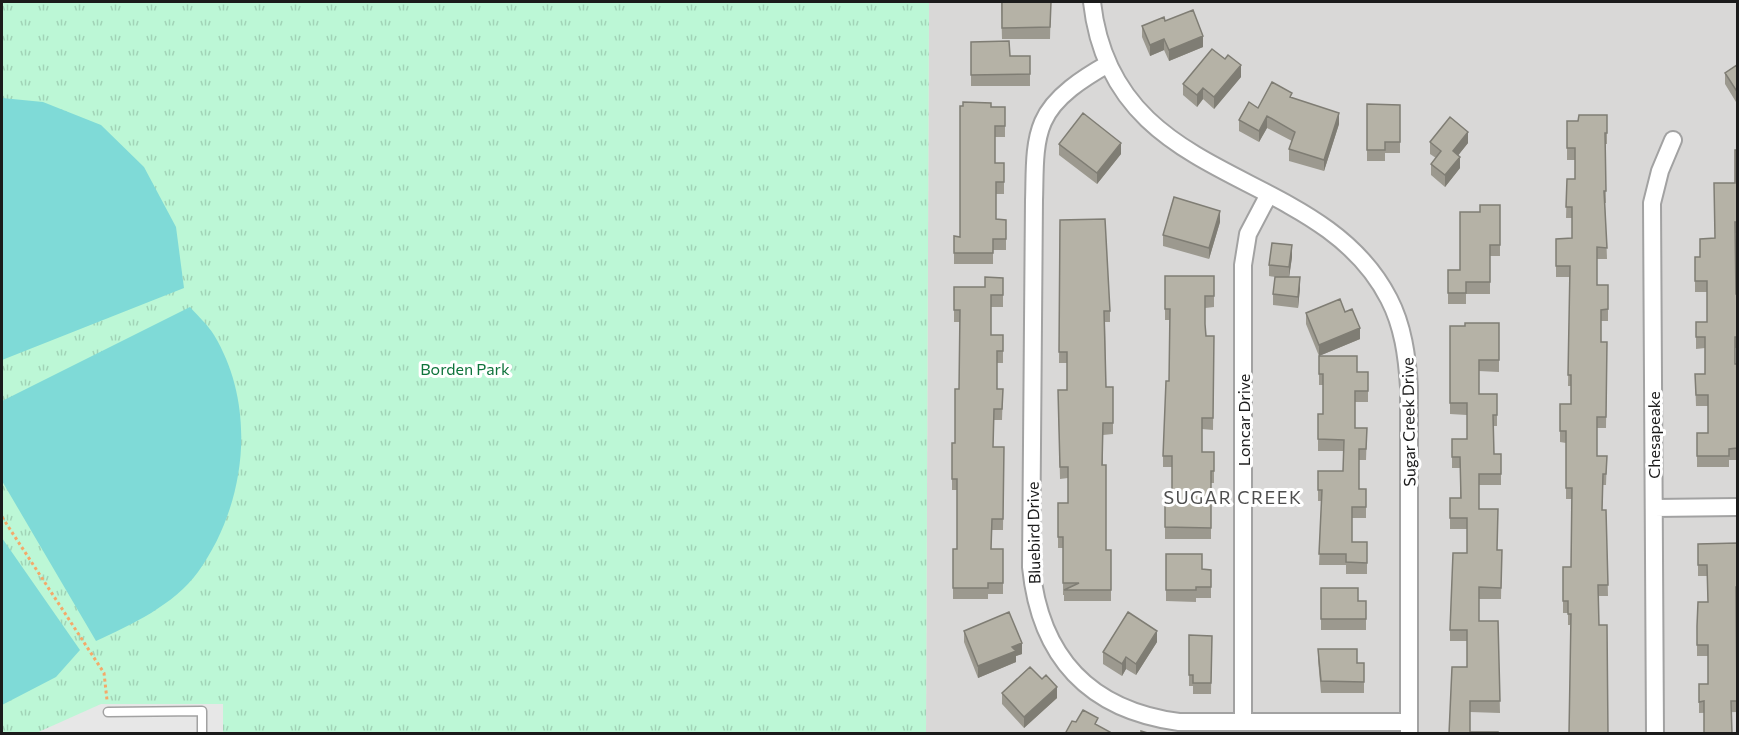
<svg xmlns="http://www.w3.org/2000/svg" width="1739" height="735" font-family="Commissioner,sans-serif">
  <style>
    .residential { fill: #d9d8d7 }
    .park { fill: url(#park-tufts) }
    .pitch { fill: #7fdad7 }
    .parking { fill: #e7e7e7 }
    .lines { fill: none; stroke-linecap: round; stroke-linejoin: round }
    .service-casing { stroke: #a2a2a2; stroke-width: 11 }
    .minor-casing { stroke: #a2a2a2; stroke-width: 20 }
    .path { stroke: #f4a969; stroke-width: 3; stroke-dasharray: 3 3; stroke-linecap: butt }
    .service { stroke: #fff; stroke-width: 8 }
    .minor { stroke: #fff; stroke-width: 16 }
    .wall { fill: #9c998f }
    .shaded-wall { fill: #7f7d74 }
    .building { fill: #b5b2a6; stroke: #7f7d74; stroke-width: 1.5 }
    .labels { text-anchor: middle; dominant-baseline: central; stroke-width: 6; stroke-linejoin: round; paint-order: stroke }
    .park-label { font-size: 16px; fill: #0e733b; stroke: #fff }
    .street-label { font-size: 16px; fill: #1b1b1b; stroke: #fff }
    .neighbourhood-label { font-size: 18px; letter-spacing: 1.5px; fill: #4e4e4e; stroke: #fff }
  </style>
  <defs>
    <pattern id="park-tufts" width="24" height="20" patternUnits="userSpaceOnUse" patternTransform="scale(1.5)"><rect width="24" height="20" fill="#bcf7d6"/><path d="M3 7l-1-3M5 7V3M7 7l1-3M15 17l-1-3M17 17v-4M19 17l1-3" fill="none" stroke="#a1d3b7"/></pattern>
  </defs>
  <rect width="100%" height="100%" fill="#ecece0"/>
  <!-- residential -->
  <path class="residential" d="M 929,2 L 1737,2 L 1737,733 L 926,734 Z"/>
  <!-- park -->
  <path class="park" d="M 2,2 L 929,2 L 926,733 L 2,733 Z"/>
  <!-- pitch -->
  <path class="pitch" d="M 2,98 L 43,102 L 101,125 L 144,167 L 176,227 L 184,288 L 2,360 Z
    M 190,307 C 198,316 208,325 214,335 C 258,408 246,505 198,572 C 174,605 131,625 96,641 L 2,481 L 2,401 Z
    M 2,538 L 80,650 L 56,677 L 2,705 Z"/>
  <!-- parking -->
  <path class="parking" d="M 101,704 L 223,704 L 223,733 L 34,734 Z"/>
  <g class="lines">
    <defs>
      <path id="service" d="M 108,712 L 202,711 L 202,734"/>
      <path id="minor" d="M 1092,2 C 1113,191 1319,162 1389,299 C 1403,326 1407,356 1409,387 L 1409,733
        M 1108,64 C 1085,77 1054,96 1043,122 C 1033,145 1035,175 1034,200 L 1031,567 C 1040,657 1089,710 1179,722 L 1409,722
        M 1654,508 L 1738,507
        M 1243,722 L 1243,265 L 1248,234 L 1268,196
        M 1655,734 L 1652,203 L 1660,171 L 1673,140"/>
    </defs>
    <!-- service casing -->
    <use href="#service" class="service-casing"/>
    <!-- minor casing -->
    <use href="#minor" class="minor-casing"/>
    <!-- path -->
    <path class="path" d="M 2,517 L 104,673 L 107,700"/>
    <!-- service -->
    <use href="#service" class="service"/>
    <!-- minor -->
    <use href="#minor" class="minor"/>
  </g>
  <!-- wall -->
  <path class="wall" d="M 1001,2 L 1051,2 L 1050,39 L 1002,39 Z
    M 1165,21 L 1203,47 L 1169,61 L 1164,50 L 1150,56 L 1142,37 L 1142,26 Z
    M 971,42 L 1010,56 L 1030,56 L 1030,86 L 971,86 Z
    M 1737,65 L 1736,102 L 1725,84 L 1725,73 Z
    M 1241,77 L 1214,109 L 1203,99 L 1197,107 L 1183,95 L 1183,84 Z
    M 1292,98 L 1339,124 L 1324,171 L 1289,161 L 1289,149 L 1292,141 L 1267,128 L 1259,142 L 1239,131 L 1239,120 L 1258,108 Z
    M 1367,104 L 1400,105 L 1400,153 L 1385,153 L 1385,161 L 1367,161 Z
    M 991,107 L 1005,107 L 1005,137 L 995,137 L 995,163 L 1004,163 L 1004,194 L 996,194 L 996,219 L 1006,220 L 1006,250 L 993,250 L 993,264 L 954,264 L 954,236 L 960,237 Z
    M 1607,115 L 1607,144 L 1605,144 L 1606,203 L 1605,203 L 1607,259 L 1597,259 L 1597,285 L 1608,285 L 1608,321 L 1601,321 L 1601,342 L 1607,342 L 1606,428 L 1597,428 L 1597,456 L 1607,456 L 1606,485 L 1603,485 L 1602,510 L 1606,510 L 1608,596 L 1598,596 L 1570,625 L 1568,625 L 1568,613 L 1563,613 L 1563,567 L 1571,567 L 1572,499 L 1566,499 L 1566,443 L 1560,442 L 1560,431 L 1571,404 L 1571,386 L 1568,386 L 1570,277 L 1556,277 L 1556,239 L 1572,238 L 1572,218 L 1566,218 L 1567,179 L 1575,179 L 1575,160 L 1567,160 L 1567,121 L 1578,121 Z
    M 1430,142 L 1468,143 L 1458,155 L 1460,168 L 1445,187 L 1431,175 L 1431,164 L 1436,158 L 1430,154 Z
    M 1059,144 L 1121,154 L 1097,184 L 1059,155 Z
    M 1737,150 L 1737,233 L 1735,233 L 1736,294 L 1737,294 L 1737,348 L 1735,348 L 1735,364 L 1737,364 L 1737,460 L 1729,460 L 1729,467 L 1697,467 L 1697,433 L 1708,433 L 1708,406 L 1696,406 L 1695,374 L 1705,374 L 1705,348 L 1696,349 L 1696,322 L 1707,322 L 1707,292 L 1695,292 L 1695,257 L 1700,257 L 1715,238 L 1735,183 Z
    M 1500,205 L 1500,256 L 1490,256 L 1490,294 L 1466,294 L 1466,304 L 1448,304 L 1448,270 L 1460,270 Z
    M 1060,220 L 1110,311 L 1110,322 L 1105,322 L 1106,387 L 1113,387 L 1113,434 L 1103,435 L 1103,465 L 1106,550 L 1111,550 L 1111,601 L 1064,601 L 1064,595 L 1063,595 L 1063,548 L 1058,548 L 1058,503 L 1068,503 L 1068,478 L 1060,479 L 1058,390 L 1067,390 L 1067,363 L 1059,363 Z
    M 1220,222 L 1209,259 L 1163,246 L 1163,235 Z
    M 1292,257 L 1289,277 L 1300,288 L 1298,308 L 1273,305 L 1273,294 L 1276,277 L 1269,276 L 1269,265 Z
    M 1165,276 L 1214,276 L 1214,307 L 1205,308 L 1205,325 L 1206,336 L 1214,336 L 1213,430 L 1202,429 L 1202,452 L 1214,452 L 1214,483 L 1211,483 L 1211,539 L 1165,539 L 1165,497 L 1172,497 L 1172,467 L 1163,467 L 1163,456 L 1169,381 L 1170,320 L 1165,320 Z
    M 1003,278 L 1003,307 L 991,307 L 991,335 L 1003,335 L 1003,363 L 997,363 L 997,389 L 1003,389 L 1002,420 L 994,420 L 993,447 L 1004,447 L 1003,530 L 992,530 L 991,549 L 1003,549 L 1003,594 L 988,594 L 988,599 L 953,599 L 953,549 L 957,549 L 957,490 L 952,490 L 952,443 L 955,443 L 959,389 L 960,322 L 954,322 L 954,287 L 985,287 Z
    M 1345,312 L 1360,339 L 1319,356 L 1306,324 L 1306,313 Z
    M 1499,323 L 1499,372 L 1479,371 L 1479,394 L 1497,394 L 1497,426 L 1493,426 L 1494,454 L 1501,454 L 1501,485 L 1479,485 L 1479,509 L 1497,550 L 1502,550 L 1501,599 L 1479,599 L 1479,621 L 1498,621 L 1500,713 L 1470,712 L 1449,734 L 1467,667 L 1467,641 L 1450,641 L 1450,630 L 1467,553 L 1467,529 L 1450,529 L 1450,498 L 1460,498 L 1460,468 L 1452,468 L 1452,439 L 1467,439 L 1467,415 L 1450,414 L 1450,326 L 1465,326 Z
    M 1319,356 L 1357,372 L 1368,372 L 1368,402 L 1355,402 L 1355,428 L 1367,428 L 1366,460 L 1359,460 L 1359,489 L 1366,489 L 1366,518 L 1352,518 L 1352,542 L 1367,542 L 1367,574 L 1346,574 L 1346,565 L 1319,565 L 1322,501 L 1318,501 L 1318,471 L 1343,471 L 1344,451 L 1318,451 L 1318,414 L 1323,414 L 1323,385 L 1319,385 Z
    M 1737,543 L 1737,598 L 1736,598 L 1737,712 L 1699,713 L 1699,684 L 1708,684 L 1708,656 L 1697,656 L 1697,626 L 1708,602 L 1707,576 L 1698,576 L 1698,544 Z
    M 1166,554 L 1202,569 L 1211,570 L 1211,598 L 1196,598 L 1196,602 L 1166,601 Z
    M 1321,588 L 1358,601 L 1366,601 L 1366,630 L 1321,630 Z
    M 964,631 L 1022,654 L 1016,656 L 1016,662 L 978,678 L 964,642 Z
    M 1189,635 L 1212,636 L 1211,694 L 1193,694 L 1193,686 L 1189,686 Z
    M 1157,642 L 1136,675 L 1126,669 L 1122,676 L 1103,664 L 1103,652 Z
    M 1318,649 L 1357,663 L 1364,663 L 1364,693 L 1321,693 L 1318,660 Z
    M 1002,693 L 1057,698 L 1024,728 L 1002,704 Z"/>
  <!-- shaded-wall -->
  <path class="shaded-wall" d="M 1203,36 L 1203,47 L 1169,61 L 1169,50 Z
    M 1164,39 L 1164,50 L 1150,56 L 1150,45 Z
    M 1241,65 L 1241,77 L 1214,109 L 1214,97 Z
    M 1203,88 L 1203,99 L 1197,107 L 1197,95 Z
    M 1737,89 L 1737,100 L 1736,102 L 1736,90 Z
    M 1339,113 L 1339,124 L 1324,171 L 1324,160 Z
    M 1267,116 L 1267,128 L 1259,142 L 1259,131 Z
    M 1468,132 L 1468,143 L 1453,162 L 1453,151 Z
    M 1121,143 L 1121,154 L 1097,184 L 1097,173 Z
    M 1460,157 L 1460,168 L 1445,187 L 1445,175 Z
    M 1220,211 L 1220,222 L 1209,259 L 1209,248 Z
    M 1292,245 L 1292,257 L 1289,278 L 1289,267 Z
    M 1300,277 L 1300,288 L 1298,308 L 1298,297 Z
    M 1360,328 L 1360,339 L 1319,356 L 1319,345 Z
    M 1157,631 L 1157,642 L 1136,675 L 1136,664 Z
    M 1022,643 L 1022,654 L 1016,656 L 1016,662 L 978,678 L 978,666 L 1012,647 Z
    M 1126,657 L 1126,669 L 1122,676 L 1122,664 Z
    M 1057,687 L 1057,698 L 1024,728 L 1024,717 Z"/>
  <!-- building -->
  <path class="building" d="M 1002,2 L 1051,2 L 1050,27 L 1002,28 Z
    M 1193,10 L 1203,36 L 1169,50 L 1164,39 L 1150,45 L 1142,26 L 1164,17 L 1165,21 Z
    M 1009,41 L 1010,56 L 1030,56 L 1030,74 L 971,75 L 971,42 Z
    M 1212,49 L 1225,59 L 1228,55 L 1241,65 L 1214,97 L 1203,88 L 1197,95 L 1183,84 Z
    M 1737,65 L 1737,89 L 1736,90 L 1725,73 Z
    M 1272,82 L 1292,93 L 1290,97 L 1339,113 L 1324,160 L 1289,149 L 1295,132 L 1267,116 L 1259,131 L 1239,120 L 1249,102 L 1258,108 Z
    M 963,102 L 991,103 L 991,107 L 1005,107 L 1005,126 L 995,126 L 995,163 L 1004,163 L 1004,182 L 996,182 L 996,219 L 1006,220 L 1006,239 L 993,239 L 993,253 L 954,253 L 954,236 L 960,237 L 960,106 L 963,106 Z
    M 1367,104 L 1400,105 L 1400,142 L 1385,142 L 1385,150 L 1367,150 Z
    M 1083,113 L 1121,143 L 1097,173 L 1059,144 Z
    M 1579,115 L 1607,115 L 1607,133 L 1605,133 L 1606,191 L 1604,191 L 1607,248 L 1597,247 L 1597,285 L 1608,285 L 1608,309 L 1601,310 L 1601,342 L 1607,342 L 1606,417 L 1597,417 L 1597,456 L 1607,456 L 1606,474 L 1603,474 L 1602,510 L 1606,510 L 1608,585 L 1598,585 L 1599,625 L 1607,625 L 1608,734 L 1569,734 L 1571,614 L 1568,614 L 1568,601 L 1563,601 L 1563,567 L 1571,567 L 1572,488 L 1566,488 L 1566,431 L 1560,431 L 1560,404 L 1571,404 L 1571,375 L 1568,375 L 1570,266 L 1556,266 L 1556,239 L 1572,238 L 1572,207 L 1566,207 L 1567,179 L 1575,179 L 1575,148 L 1567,148 L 1567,121 L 1578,121 Z
    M 1450,117 L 1468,132 L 1453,151 L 1460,157 L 1445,175 L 1431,164 L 1441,151 L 1430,142 Z
    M 1735,150 L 1737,150 L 1737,222 L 1735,222 L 1736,294 L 1737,294 L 1737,337 L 1735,337 L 1735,364 L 1737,364 L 1737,448 L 1729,449 L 1729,456 L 1697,456 L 1697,433 L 1708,433 L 1708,395 L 1696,395 L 1695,374 L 1705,374 L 1705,337 L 1696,337 L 1696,322 L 1707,322 L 1707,281 L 1695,281 L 1695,257 L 1700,257 L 1700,239 L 1715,238 L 1714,183 L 1735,183 Z
    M 1174,197 L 1220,211 L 1209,248 L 1163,235 Z
    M 1480,205 L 1500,205 L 1500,245 L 1490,245 L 1490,282 L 1466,282 L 1466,293 L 1448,293 L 1448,270 L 1460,270 L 1460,212 L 1480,212 Z
    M 1105,219 L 1110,311 L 1104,311 L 1106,387 L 1113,387 L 1113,423 L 1103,423 L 1102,465 L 1106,465 L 1106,550 L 1111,550 L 1111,590 L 1064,590 L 1079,583 L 1063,583 L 1063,537 L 1058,537 L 1058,503 L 1068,503 L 1068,467 L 1060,467 L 1058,390 L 1067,390 L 1067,352 L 1059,352 L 1060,220 Z
    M 1272,243 L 1292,245 L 1289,267 L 1269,265 Z
    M 1165,276 L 1214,276 L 1214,296 L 1205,296 L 1205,324 L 1206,336 L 1214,336 L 1213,418 L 1202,418 L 1202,452 L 1214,452 L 1214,471 L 1211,471 L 1211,528 L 1165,527 L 1165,497 L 1172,497 L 1172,456 L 1163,456 L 1166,381 L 1169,381 L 1170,309 L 1165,309 Z
    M 985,277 L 1003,278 L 1003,295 L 991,295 L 991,335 L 1003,335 L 1003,351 L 997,351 L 997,389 L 1003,389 L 1002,409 L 994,409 L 993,447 L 1004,447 L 1003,519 L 992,519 L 991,549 L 1003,549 L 1003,583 L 988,583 L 988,588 L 953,588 L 953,549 L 957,549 L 957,479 L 952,479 L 952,443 L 955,443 L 955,389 L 959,389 L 960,310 L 954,310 L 954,287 L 985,287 Z
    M 1275,277 L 1300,277 L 1298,297 L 1273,294 Z
    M 1340,299 L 1345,312 L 1352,309 L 1360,328 L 1319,345 L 1306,313 Z
    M 1465,323 L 1499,323 L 1499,360 L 1479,360 L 1479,394 L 1497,394 L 1497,415 L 1493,415 L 1494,454 L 1501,454 L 1501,474 L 1479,474 L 1479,509 L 1498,509 L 1497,550 L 1502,550 L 1501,588 L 1479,587 L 1479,621 L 1498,621 L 1500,701 L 1470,701 L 1470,732 L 1498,732 L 1498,734 L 1449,734 L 1452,667 L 1467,667 L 1467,630 L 1450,630 L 1453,553 L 1467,553 L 1467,518 L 1450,518 L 1450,498 L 1461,498 L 1460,457 L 1452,457 L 1452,439 L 1467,439 L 1467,403 L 1450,403 L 1450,326 L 1465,326 Z
    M 1319,356 L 1357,356 L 1357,372 L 1368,372 L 1368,391 L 1355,391 L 1355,428 L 1367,428 L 1366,449 L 1359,449 L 1359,489 L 1366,489 L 1366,507 L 1352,507 L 1352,542 L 1367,542 L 1367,563 L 1346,562 L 1346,554 L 1319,554 L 1322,490 L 1318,490 L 1318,471 L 1343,471 L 1344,440 L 1318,439 L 1318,414 L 1323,414 L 1323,374 L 1319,374 Z
    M 1737,543 L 1737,587 L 1736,587 L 1737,701 L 1731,701 L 1732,734 L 1704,734 L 1704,701 L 1699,702 L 1699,684 L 1708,684 L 1708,645 L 1697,645 L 1697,626 L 1698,602 L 1708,602 L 1707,565 L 1698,565 L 1698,544 Z
    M 1166,554 L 1202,554 L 1202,569 L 1211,570 L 1211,587 L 1196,587 L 1196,590 L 1166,590 Z
    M 1321,588 L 1358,588 L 1358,601 L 1366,601 L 1366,619 L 1321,619 Z
    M 1009,612 L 1022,643 L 1012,647 L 1016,651 L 978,666 L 964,631 Z
    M 1128,612 L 1157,631 L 1136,664 L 1126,657 L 1122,664 L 1103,652 Z
    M 1189,635 L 1212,636 L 1211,683 L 1193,683 L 1193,675 L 1189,675 Z
    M 1318,649 L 1357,649 L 1357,663 L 1364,663 L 1364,682 L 1321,681 Z
    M 1030,667 L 1042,679 L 1046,675 L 1057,687 L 1024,717 L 1002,693 Z
    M 1083,710 L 1098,718 L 1095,724 L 1110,732 L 1109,734 L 1065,734 L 1072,721 L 1076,722 Z
    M 1141,731 L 1151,734 L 1141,734 Z"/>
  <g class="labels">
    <!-- park labels -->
    <g class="park-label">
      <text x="465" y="368">Borden Park</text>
    </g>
    <!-- street labels -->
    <g class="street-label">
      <text transform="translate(1243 420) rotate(-90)">Loncar Drive</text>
      <text transform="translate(1408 422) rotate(-91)">Sugar Creek Drive</text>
      <text transform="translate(1653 435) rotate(-90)">Chesapeake</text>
      <text transform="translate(1033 533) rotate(-91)">Bluebird Drive</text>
    </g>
    <!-- neighbourhood labels -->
    <g class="neighbourhood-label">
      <text x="1233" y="497">SUGAR CREEK</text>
    </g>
  </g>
  <!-- border -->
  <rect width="1739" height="735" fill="none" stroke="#1b1b1b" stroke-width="6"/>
</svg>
